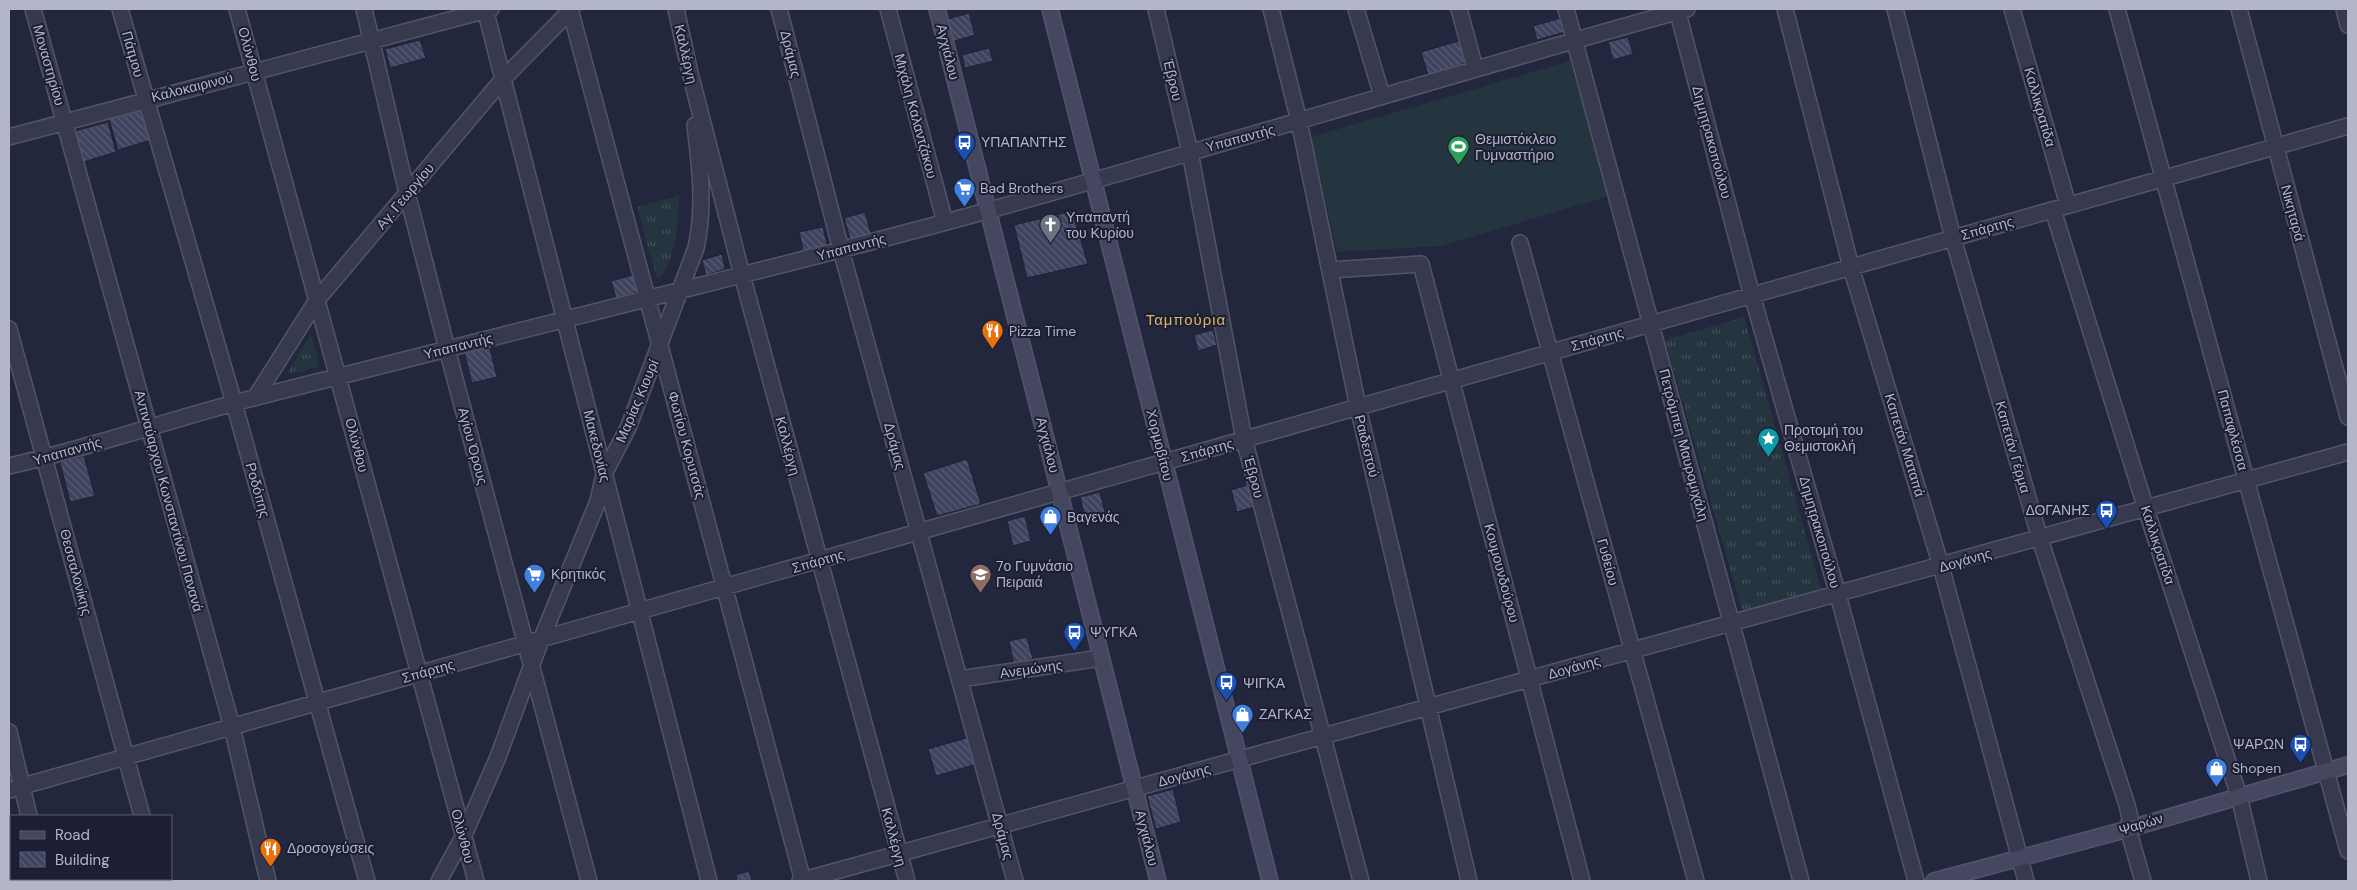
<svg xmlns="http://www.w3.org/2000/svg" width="2357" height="890" font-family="'DM Sans',sans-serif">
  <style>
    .grass { fill: url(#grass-tufts) }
    .pitch { fill: #25353f }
    .building { fill: url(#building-back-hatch); stroke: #1e2135 }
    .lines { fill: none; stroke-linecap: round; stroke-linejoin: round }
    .street-casing { stroke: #525569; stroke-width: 18 }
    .secondary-casing { stroke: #525569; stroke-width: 18 }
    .street { stroke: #373a4e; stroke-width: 15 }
    .secondary { stroke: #454761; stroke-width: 15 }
    .labels { text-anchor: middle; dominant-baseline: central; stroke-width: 4; stroke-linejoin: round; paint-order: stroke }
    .street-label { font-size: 14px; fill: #b3b5c9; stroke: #1c1f33 }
    .poi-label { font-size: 14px; fill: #b3b5c9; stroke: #1c1f33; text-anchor: start }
    .neighbourhood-label { font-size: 15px; letter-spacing: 1px; fill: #d9b75e; stroke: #1c1f33 }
  </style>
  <defs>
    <pattern id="grass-tufts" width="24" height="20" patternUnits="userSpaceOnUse" patternTransform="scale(1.25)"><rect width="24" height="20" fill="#25353f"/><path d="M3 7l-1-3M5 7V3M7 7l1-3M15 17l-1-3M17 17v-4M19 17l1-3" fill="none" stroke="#425059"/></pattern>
    <pattern id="building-back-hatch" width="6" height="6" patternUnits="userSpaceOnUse" patternTransform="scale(1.25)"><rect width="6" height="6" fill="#3f435f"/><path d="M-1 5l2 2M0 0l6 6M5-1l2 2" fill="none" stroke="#585c75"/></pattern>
  </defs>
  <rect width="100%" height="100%" fill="#23273e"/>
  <!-- grass -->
  <path class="grass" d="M 679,196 C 677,225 677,254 661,278 L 657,279 L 637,207 Z
    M 1744,317 L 1822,592 L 1743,614 L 1665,340 Z
    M 311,334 L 319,363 L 318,367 L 291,374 L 288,372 Z"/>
  <!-- pitch -->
  <path class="pitch" d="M 1570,61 L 1609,196 L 1441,246 L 1337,252 L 1311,137 Z"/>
  <!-- building -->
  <path class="building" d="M 969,13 L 975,35 L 951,42 L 945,20 Z
    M 1561,18 L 1565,32 L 1537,40 L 1533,26 Z
    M 1628,37 L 1633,54 L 1613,60 L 1608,42 Z
    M 420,40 L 426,58 L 390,68 L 385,49 Z
    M 1462,40 L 1469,62 L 1428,75 L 1421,52 Z
    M 989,48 L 993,61 L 965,68 L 962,55 Z
    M 142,110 L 151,140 L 118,150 L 109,119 Z
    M 108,122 L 116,152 L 83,162 L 75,131 Z
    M 1072,211 L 1088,264 L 1027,278 L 1014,225 Z
    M 865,212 L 872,237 L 851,242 L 844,218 Z
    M 823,227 L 828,249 L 804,254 L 799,232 Z
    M 722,254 L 725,269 L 706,275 L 702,260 Z
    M 633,275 L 638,292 L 616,298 L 611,281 Z
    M 1213,330 L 1217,345 L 1198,351 L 1194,335 Z
    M 489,344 L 497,377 L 472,383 L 464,351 Z
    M 84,456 L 95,496 L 70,502 L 60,462 Z
    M 967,459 L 981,504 L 937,516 L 923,473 Z
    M 1248,485 L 1254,507 L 1237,512 L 1231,490 Z
    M 1100,492 L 1106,516 L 1086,521 L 1080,497 Z
    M 1025,516 L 1031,541 L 1013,546 L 1007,521 Z
    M 1027,637 L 1033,659 L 1014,664 L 1009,641 Z
    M 970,737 L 977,764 L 936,776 L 928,749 Z
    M 1173,789 L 1181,822 L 1156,829 L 1147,796 Z
    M 749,871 L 752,881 L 737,881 L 736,875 Z"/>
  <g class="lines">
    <defs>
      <path id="street" d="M 33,9 L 232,727 L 268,881
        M 120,9 L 234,403 L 367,881
        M 237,9 L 476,881
        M 364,9 L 407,193 L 447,349 L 589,881
        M 485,9 L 709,881
        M 570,9 L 803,881
        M 676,9 L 690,73 L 742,275 L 907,881
        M 779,9 L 841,250 L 1015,881
        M 888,9 L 945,222
        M 1156,9 L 1190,152 L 1244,439 L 1361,881
        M 1271,9 L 1299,121 L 1358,407 L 1469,881
        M 1356,9 L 1382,96
        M 1459,9 L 1475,68
        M 1566,9 L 1801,881
        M 1677,9 L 1748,281 L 1838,595 L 1916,881
        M 1785,9 L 1851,267 L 1941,566 L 2026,881
        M 1895,9 L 1953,238 L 2040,539 L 2127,805 L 2130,818 L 2128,829 L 2143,881
        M 2012,9 L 2068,205
        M 2117,9 L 2348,851
        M 2239,9 L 2348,417
        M 2344,9 L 2348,25
        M 9,137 L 491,9
        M 2053,210 L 2146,509 L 2239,796 L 2259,881
        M 1520,243 L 1696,881
        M 1330,270 L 1421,264 L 1582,881
        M 9,329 L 142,816
        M 255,398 L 317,300 L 503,79 L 572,9
        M 9,466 C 94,447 177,417 261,396 C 386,365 510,333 634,302 C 753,272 872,243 990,210 C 1223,145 1454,73 1687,9
        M 960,679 L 1101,658
        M 9,732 L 29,816
        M 9,790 L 2348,126
        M 42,879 L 43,881
        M 158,879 L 159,881
        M 439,881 L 464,835 L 498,757 L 541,640 L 598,501 L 604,474 L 628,428 L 696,248 C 705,207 700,167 695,125
        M 800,881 L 2348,452"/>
      <path id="secondary" d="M 937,9 L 1158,881
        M 1050,9 L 1270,881
        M 1934,881 L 2128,829 L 2348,765"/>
    </defs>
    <!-- street casing -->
    <use href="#street" class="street-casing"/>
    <!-- secondary casing -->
    <use href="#secondary" class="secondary-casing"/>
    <!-- street -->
    <use href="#street" class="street"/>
    <!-- secondary -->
    <use href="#secondary" class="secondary"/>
  </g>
  <!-- icons -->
  <defs>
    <symbol id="bus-pin" viewBox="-11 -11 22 30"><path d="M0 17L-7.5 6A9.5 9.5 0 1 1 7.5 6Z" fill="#1a4fb4" stroke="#1c1f33"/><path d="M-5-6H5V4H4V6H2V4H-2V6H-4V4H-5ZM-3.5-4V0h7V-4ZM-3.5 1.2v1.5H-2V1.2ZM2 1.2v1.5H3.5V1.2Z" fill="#fff"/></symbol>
    <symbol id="stadium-pin" viewBox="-11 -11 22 30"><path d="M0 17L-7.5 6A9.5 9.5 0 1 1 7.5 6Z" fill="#2e9e5b" stroke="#1c1f33"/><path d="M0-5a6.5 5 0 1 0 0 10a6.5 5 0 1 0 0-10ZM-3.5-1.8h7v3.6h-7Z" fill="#fff"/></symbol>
    <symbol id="supermarket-pin" viewBox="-11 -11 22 30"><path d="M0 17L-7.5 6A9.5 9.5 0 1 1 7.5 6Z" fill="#3f7fe0" stroke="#1c1f33"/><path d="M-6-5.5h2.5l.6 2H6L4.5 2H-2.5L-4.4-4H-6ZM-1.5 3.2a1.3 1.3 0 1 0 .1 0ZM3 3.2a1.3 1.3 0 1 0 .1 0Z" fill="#fff"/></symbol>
    <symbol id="church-pin" viewBox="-11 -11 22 30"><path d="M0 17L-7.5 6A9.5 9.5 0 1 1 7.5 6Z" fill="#6b7280" stroke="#1c1f33"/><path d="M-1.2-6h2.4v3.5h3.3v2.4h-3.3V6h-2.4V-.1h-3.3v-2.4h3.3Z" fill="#fff"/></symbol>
    <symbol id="restaurant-pin" viewBox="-11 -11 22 30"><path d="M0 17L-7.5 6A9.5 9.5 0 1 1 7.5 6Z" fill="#e8710a" stroke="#1c1f33"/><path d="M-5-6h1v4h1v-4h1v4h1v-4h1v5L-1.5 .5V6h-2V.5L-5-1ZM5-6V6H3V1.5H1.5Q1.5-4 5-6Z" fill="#fff"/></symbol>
    <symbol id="sight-pin" viewBox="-11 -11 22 30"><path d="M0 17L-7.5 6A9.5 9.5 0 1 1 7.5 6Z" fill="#0f9aa8" stroke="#1c1f33"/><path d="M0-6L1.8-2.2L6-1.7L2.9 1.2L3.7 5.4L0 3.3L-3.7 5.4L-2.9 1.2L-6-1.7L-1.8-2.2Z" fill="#fff"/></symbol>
    <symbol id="shop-pin" viewBox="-11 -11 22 30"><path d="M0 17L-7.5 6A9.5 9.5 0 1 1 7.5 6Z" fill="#3f7fe0" stroke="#1c1f33"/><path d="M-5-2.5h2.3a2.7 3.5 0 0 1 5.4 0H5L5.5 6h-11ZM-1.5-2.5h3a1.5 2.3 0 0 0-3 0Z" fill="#fff"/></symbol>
    <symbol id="school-pin" viewBox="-11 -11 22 30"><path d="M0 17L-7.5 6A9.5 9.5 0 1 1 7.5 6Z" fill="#8d6e63" stroke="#1c1f33"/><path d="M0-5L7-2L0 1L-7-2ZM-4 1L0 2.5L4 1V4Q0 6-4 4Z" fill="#fff"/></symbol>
  </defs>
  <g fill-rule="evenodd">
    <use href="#bus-pin" x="952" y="130" width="25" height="34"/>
    <use href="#stadium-pin" x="1446" y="134" width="25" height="34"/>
    <use href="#supermarket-pin" x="952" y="176" width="25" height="34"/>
    <use href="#church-pin" x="1038" y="212" width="25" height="34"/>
    <use href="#restaurant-pin" x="980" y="318" width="25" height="34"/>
    <use href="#sight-pin" x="1756" y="426" width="25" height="34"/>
    <use href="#bus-pin" x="2094" y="498" width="25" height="34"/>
    <use href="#shop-pin" x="1038" y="504" width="25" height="34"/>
    <use href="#supermarket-pin" x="522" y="562" width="25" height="34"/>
    <use href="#school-pin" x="968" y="562" width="25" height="34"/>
    <use href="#bus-pin" x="1062" y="620" width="25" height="34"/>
    <use href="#bus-pin" x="1214" y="670" width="25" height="34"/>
    <use href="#shop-pin" x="1230" y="702" width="25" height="34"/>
    <use href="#bus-pin" x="2288" y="732" width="25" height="34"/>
    <use href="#shop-pin" x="2204" y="756" width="25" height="34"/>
    <use href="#restaurant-pin" x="258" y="836" width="25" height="34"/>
  </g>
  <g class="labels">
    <!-- street labels -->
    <g class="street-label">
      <text transform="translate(948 52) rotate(76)">Αγχιάλου</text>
      <text transform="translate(133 54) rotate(74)">Πάτμου</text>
      <text transform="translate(250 54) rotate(75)">Ολύνθου</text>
      <text transform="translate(686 54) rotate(77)">Καλλέργη</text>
      <text transform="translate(791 54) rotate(76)">Δράμας</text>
      <text transform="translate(49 65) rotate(74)">Μοναστηρίου</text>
      <text transform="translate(1173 80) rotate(77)">Έβρου</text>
      <text transform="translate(192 87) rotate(-14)">Καλοκαιρινού</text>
      <text transform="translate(2040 107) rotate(74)">Καλλικρατίδα</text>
      <text transform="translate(916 116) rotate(75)">Μιχάλη Καλαντζάκου</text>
      <text transform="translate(1240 138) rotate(-15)">Υπαπαντής</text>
      <text transform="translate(1712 142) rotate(75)">Δημητρακοπούλου</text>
      <text transform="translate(405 196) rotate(-50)">Αγ. Γεωργίου</text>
      <text transform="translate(2293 213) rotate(75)">Νικηταρά</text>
      <text transform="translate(1987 228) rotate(-16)">Σπάρτης</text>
      <text transform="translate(851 247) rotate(-15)">Υπαπαντής</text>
      <text transform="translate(1597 339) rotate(-16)">Σπάρτης</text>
      <text transform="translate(458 346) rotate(-14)">Υπαπαντής</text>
      <text transform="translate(637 401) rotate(-67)">Μαρίας Κιουρί</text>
      <text transform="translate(2233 430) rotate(75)">Παπαφλέσσα</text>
      <text transform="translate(357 445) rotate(75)">Ολύνθου</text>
      <text transform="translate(687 445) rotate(75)">Φωτίου Κορυτσάς</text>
      <text transform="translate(1048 445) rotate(76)">Αγχιάλου</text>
      <text transform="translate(1160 445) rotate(76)">Χορμοβίτου</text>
      <text transform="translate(1684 445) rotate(75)">Πετρόμπεη Μαυρομιχάλη</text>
      <text transform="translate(1905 445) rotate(73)">Καπετάν Ματαπά</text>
      <text transform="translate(473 446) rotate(75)">Αγίου Όρους</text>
      <text transform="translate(597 446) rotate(76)">Μακεδονίας</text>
      <text transform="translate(788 446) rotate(75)">Καλλέργη</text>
      <text transform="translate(895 446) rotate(75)">Δράμας</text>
      <text transform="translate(1367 446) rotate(76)">Ραιδεστού</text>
      <text transform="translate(2013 447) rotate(74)">Καπετάν Γέρμα</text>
      <text transform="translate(1207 450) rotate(-16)">Σπάρτης</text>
      <text transform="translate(67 451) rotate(-16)">Υπαπαντής</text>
      <text transform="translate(1254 477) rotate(75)">Έβρου</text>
      <text transform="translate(258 490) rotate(74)">Ροδόπης</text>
      <text transform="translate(169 501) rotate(75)">Αντιναύαρχου Κωνσταντίνου Πανανά</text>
      <text transform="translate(1820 532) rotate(74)">Δημητρακοπούλου</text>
      <text transform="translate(2158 545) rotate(72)">Καλλικρατίδα</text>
      <text transform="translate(1965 560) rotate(-16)">Δογάνης</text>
      <text transform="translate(818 561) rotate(-16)">Σπάρτης</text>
      <text transform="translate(1608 562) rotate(75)">Γυθείου</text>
      <text transform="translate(76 572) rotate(75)">Θεσσαλονίκης</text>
      <text transform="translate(1502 573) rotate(75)">Κουμουνδούρου</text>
      <text transform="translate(1574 667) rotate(-16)">Δογάνης</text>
      <text transform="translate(1031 669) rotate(-8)">Ανεμώνης</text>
      <text transform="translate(428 671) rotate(-16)">Σπάρτης</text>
      <text transform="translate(1184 775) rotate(-15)">Δογάνης</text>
      <text transform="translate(2141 824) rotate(-17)">Ψαρών</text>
      <text transform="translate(463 836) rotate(75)">Ολύνθου</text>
      <text transform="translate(1003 836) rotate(75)">Δράμας</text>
      <text transform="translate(894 837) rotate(75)">Καλλέργη</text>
      <text transform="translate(1147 838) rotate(76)">Αγχιάλου</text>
    </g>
    <!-- poi labels -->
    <g class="poi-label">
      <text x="1475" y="139">Θεμιστόκλειο<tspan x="1475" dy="16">Γυμναστήριο</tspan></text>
      <text x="981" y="142">ΥΠΑΠΑΝΤΗΣ</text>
      <text x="980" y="188">Bad Brothers</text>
      <text x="1066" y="217">Υπαπαντή<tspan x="1066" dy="16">του Κυρίου</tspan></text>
      <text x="1009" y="331">Pizza Time</text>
      <text x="1784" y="430">Προτομή του<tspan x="1784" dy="16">Θεμιστοκλή</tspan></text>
      <text x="2090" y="510" text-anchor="end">ΔΟΓΑΝΗΣ</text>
      <text x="1067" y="517">Βαγενάς</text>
      <text x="996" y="566">7ο Γυμνάσιο<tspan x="996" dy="16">Πειραιά</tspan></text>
      <text x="551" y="574">Κρητικός</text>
      <text x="1090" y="632">ΨΥΓΚΑ</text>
      <text x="1243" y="683">ΨΙΓΚΑ</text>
      <text x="1259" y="714">ΖΑΓΚΑΣ</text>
      <text x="2284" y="744" text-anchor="end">ΨΑΡΩΝ</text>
      <text x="2232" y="768">Shopen</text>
      <text x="287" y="848">Δροσογεύσεις</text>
    </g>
    <!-- neighbourhood labels -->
    <g class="neighbourhood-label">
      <text x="1186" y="320">Ταμπούρια</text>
    </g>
  </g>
  <!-- border -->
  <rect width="2357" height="890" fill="none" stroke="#b3b5c9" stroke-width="20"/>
  <!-- legend -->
  <rect x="10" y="815" width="162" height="65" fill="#1c1f33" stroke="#585b6f"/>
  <rect x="20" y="831" width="25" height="8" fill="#454761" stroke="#585b6f"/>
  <text x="55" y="840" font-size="15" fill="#b3b5c9">Road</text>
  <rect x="20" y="852" width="25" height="15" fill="url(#building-back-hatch)" stroke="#585b6f"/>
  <text x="55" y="865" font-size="15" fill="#b3b5c9">Building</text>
</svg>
